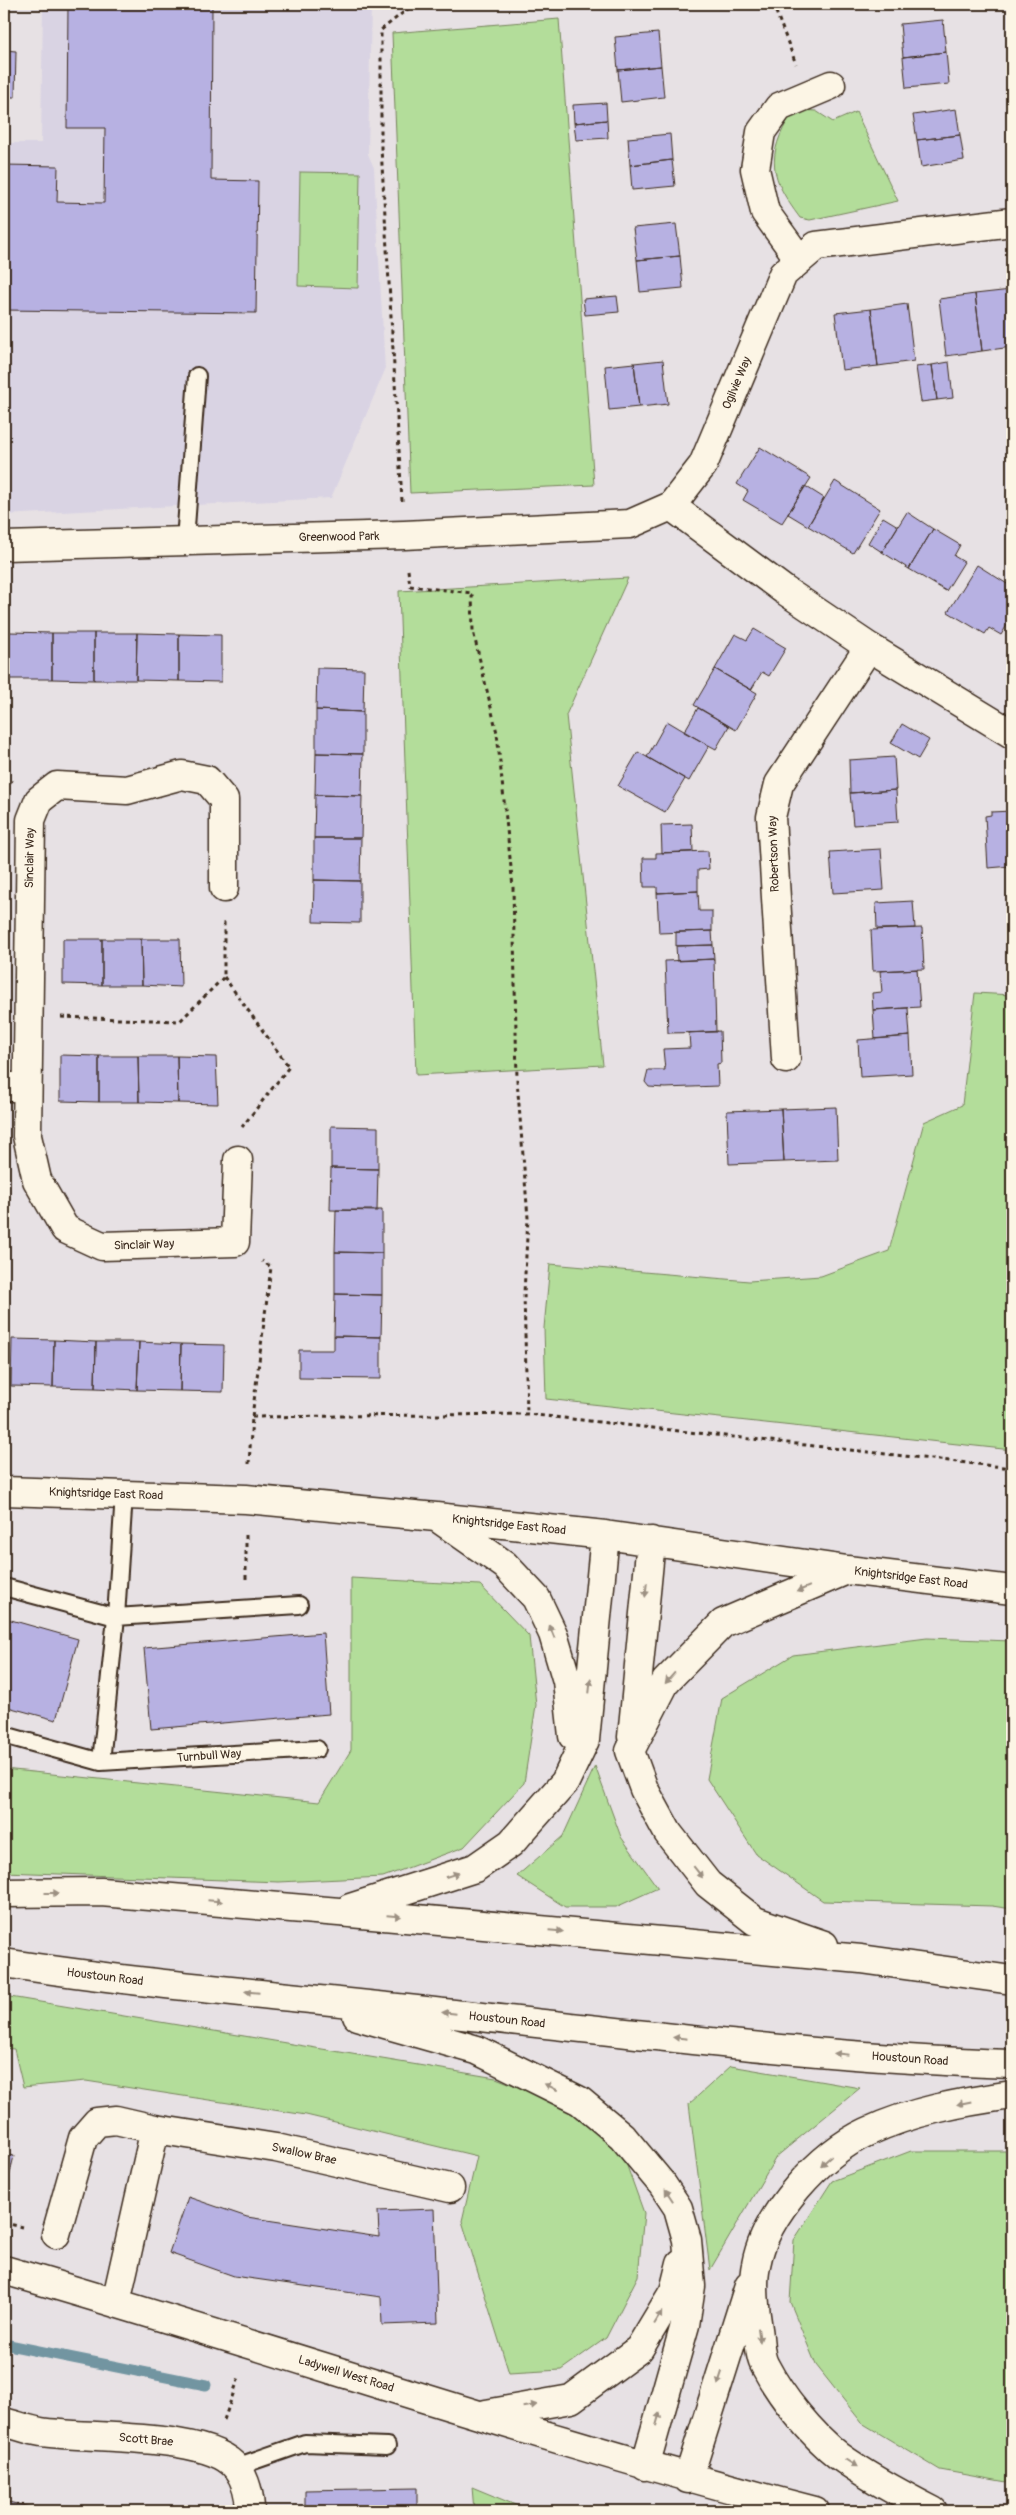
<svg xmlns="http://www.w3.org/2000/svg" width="1016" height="2515" font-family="Pangolin,sans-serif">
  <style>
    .built { fill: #d9d3e3 }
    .green { fill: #b3dd9a; stroke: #77845c }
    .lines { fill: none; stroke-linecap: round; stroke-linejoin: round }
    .stream { stroke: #7295a1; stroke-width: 11 }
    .building { fill: #b7b1e2; stroke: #3b2a1e }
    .lane-casing { stroke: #3b2a1e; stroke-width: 20 }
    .street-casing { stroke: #3b2a1e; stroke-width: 31 }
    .secondary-casing { stroke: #3b2a1e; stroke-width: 31 }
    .path { stroke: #3b2a1e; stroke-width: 3; stroke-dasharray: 4 4; stroke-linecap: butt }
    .lane { stroke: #fcf5e5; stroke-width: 16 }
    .street { stroke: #fcf5e5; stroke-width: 28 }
    .secondary { stroke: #fcf5e5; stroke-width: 28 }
    .oneway { fill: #9c9082 }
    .labels { text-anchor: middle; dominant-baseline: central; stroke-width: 5; stroke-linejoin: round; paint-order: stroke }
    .street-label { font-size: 12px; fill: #3b2a1e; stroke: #fcf5e5 }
  </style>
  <rect width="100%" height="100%" fill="#e7e1e4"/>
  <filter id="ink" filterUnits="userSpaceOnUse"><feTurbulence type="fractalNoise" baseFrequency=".02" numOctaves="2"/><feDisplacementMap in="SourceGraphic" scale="10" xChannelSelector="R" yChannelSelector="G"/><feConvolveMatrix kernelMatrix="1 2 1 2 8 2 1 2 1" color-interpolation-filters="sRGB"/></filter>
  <g filter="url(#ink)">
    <!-- built -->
    <path class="built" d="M 43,4 L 371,4 L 368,154 L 374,168 L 385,370 L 331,498 L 4,515 L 4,143 L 41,143 Z"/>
    <!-- green -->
    <path class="green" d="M 559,19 L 594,485 L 410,493 L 392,33 Z
      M 801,110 L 816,111 L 833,122 L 856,112 L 898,201 L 810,220 L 800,218 C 770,178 765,157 792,113 Z
      M 300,172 L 360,173 L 358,288 L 298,286 Z
      M 628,578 L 566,715 L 603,1065 L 416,1075 L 399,591 Z
      M 975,993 L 1012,995 L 1012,1450 L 546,1399 L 544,1328 L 550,1264 L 749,1281 L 821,1276 L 889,1251 L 924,1122 L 962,1105 Z
      M 351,1578 L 480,1585 L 529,1636 L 536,1705 L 524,1783 L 464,1847 L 383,1877 L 279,1882 L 4,1872 L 4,1769 L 319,1802 L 351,1750 Z
      M 927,1638 L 1012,1641 L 1012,1909 L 992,1906 L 823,1901 L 756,1854 L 707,1779 L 722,1698 L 793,1655 Z
      M 595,1766 L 621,1837 L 658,1888 L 616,1907 L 565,1907 L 517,1876 L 563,1836 Z
      M 4,1996 L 496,2078 L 557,2102 L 598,2128 L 627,2166 L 644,2213 L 638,2276 L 606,2338 L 561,2370 L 509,2373 L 462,2221 L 477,2156 L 306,2115 L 86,2081 L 23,2087 L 14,2049 L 4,2048 Z
      M 731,2066 L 860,2088 L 776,2157 L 710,2270 L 689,2104 Z
      M 911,2151 L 1012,2151 L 1012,2483 L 940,2470 L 862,2423 L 816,2365 L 790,2302 L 794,2240 L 832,2181 Z
      M 472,2487 L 530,2511 L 474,2511 Z"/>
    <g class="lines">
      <!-- stream -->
      <path class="stream" d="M 4,2344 L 206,2385"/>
    </g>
    <!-- building -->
    <path class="building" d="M 68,4 L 212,4 L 211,180 L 258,181 L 256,313 L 4,310 L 4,165 L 58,166 L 57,202 L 104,203 L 105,128 L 67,128 Z
      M 943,20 L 946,52 L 903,57 L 900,24 Z
      M 658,33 L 661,66 L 618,70 L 615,37 Z
      M 4,50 L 16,51 L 15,97 L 4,97 Z
      M 946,52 L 949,84 L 906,88 L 903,57 Z
      M 661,66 L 664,97 L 621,102 L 618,70 Z
      M 606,103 L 607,120 L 574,123 L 573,105 Z
      M 956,109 L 960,135 L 917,140 L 913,115 Z
      M 607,120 L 608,138 L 576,140 L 574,123 Z
      M 670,134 L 672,160 L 630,165 L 628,138 Z
      M 960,135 L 964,160 L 921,167 L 917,140 Z
      M 672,160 L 675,186 L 632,190 L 630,165 Z
      M 676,224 L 680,256 L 637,260 L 633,228 Z
      M 680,256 L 683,288 L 640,292 L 637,260 Z
      M 1011,290 L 1012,347 L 982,351 L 975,294 Z
      M 975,294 L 982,351 L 946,356 L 939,299 Z
      M 617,296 L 619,312 L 585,315 L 583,299 Z
      M 907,304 L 914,361 L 878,366 L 871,309 Z
      M 871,309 L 878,366 L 842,370 L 835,313 Z
      M 663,360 L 668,404 L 639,407 L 634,363 Z
      M 949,362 L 953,398 L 937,400 L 932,365 Z
      M 634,363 L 639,407 L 609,410 L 605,366 Z
      M 932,365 L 937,400 L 921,402 L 916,367 Z
      M 760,447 L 811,478 L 782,523 L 743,500 L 748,491 L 737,484 Z
      M 835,481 L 880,509 L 853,553 L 808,526 Z
      M 805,486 L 824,498 L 808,526 L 788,514 Z
      M 907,512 L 933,529 L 909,569 L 882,552 Z
      M 883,517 L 898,526 L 882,552 L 868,543 Z
      M 933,529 L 960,545 L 954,556 L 964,562 L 946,591 L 909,569 Z
      M 977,565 L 1012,587 L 1012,617 L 1001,635 L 989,628 L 985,634 L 948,612 Z
      M 754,629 L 786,648 L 769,676 L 762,672 L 751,690 L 715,669 L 735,634 L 747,640 Z
      M 4,632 L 9,632 L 9,679 L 4,679 Z
      M 9,632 L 52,633 L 52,679 L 9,679 Z
      M 52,633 L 94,633 L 94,680 L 52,679 Z
      M 94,633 L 137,633 L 136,680 L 94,680 Z
      M 137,633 L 179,634 L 179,681 L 136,680 Z
      M 179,634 L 221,635 L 221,682 L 179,681 Z
      M 317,668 L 364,669 L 363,712 L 316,710 Z
      M 715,669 L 757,693 L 736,730 L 694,705 Z
      M 698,708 L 729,726 L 716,749 L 684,732 Z
      M 316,710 L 363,712 L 363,754 L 316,753 Z
      M 667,721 L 709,746 L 689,781 L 647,757 Z
      M 902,724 L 929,740 L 918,759 L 891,743 Z
      M 638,752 L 685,779 L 665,812 L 618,786 Z
      M 316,753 L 363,754 L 362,796 L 315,795 Z
      M 894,757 L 896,790 L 850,793 L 849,760 Z
      M 896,790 L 898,822 L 853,825 L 850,793 Z
      M 315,795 L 362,796 L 361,838 L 314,838 Z
      M 1012,811 L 1012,866 L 988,868 L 985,816 L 991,815 L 991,812 Z
      M 692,824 L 693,852 L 662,853 L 661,825 Z
      M 314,838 L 361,838 L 360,881 L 314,880 Z
      M 881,849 L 884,890 L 833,893 L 830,852 Z
      M 708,851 L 709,869 L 698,870 L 698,891 L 657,893 L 657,887 L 644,887 L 643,858 L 656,858 L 656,853 Z
      M 314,880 L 360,881 L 360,923 L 313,922 Z
      M 698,891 L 699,911 L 712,911 L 712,931 L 659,933 L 657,893 Z
      M 913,901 L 915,928 L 877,929 L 876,903 Z
      M 922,928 L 924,969 L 873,971 L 871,930 Z
      M 712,931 L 713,945 L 676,946 L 676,932 Z
      M 63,939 L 102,939 L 102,985 L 63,984 Z
      M 102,939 L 141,939 L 142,985 L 102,985 Z
      M 141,939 L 180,939 L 181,987 L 142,985 Z
      M 713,945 L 714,959 L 677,961 L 676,946 Z
      M 714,959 L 716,1032 L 668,1033 L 665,961 Z
      M 917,969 L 920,1007 L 873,1010 L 872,993 L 882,992 L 880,971 Z
      M 908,1008 L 910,1036 L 875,1039 L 873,1010 Z
      M 720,1031 L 721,1063 L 717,1064 L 718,1086 L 665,1088 L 649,1087 L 645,1082 L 648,1070 L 665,1070 L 663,1049 L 690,1048 L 689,1033 Z
      M 910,1036 L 912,1074 L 860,1077 L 858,1040 Z
      M 60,1055 L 99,1056 L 99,1102 L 60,1101 Z
      M 99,1056 L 138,1056 L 139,1102 L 99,1102 Z
      M 138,1056 L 177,1056 L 178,1103 L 139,1102 Z
      M 177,1056 L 216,1057 L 218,1104 L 178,1103 Z
      M 836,1107 L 838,1160 L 784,1162 L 781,1109 Z
      M 781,1109 L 784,1162 L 729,1164 L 727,1111 Z
      M 331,1126 L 378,1127 L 378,1169 L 331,1168 Z
      M 331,1168 L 378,1169 L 377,1211 L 330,1210 Z
      M 336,1210 L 382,1210 L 382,1253 L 335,1252 Z
      M 335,1252 L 382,1253 L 382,1295 L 335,1294 Z
      M 335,1294 L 382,1295 L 381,1337 L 334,1336 Z
      M 334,1336 L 381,1337 L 381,1379 L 299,1378 L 299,1350 L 334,1350 Z
      M 12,1339 L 54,1340 L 53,1387 L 11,1386 Z
      M 54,1340 L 96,1342 L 95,1388 L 53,1387 Z
      M 96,1342 L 139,1342 L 137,1390 L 95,1388 Z
      M 139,1342 L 181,1344 L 180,1391 L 137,1390 Z
      M 181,1344 L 224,1345 L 223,1392 L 180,1391 Z
      M 4,1618 L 78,1639 L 56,1720 L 4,1706 Z
      M 323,1633 L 329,1714 L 151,1729 L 144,1648 Z
      M 4,2154 L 14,2156 L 4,2198 Z
      M 188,2197 L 247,2217 L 379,2237 L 378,2211 L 434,2209 L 438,2323 L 382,2325 L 381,2297 L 234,2276 L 169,2253 Z
      M 417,2488 L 417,2511 L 305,2511 L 305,2490 Z
      M 4,2501 L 17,2504 L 48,2511 L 4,2511 Z"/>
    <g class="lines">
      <defs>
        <path id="lane" d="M 185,541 L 197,376
          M 4,1587 L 116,1617 L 299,1605
          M 4,1735 L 101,1762 L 317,1749
          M 101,1762 L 116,1617 L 124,1494
          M 236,2467 L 305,2443 L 387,2446"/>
        <path id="street" d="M 799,259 L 765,212 L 755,169 L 761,132 L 779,107 L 831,85
          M 671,506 L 784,590 L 869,647 L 1012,734
          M 4,546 L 404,535 L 630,524 L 671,506 L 703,465 L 783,274 L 816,246 L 1012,222
          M 224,888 L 224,800 L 207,780 L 182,775 L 127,790 L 57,786 L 39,800 L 31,820 L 27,1136 L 37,1180 L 65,1229 L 102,1246 L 235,1242 L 238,1160
          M 786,1059 L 771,817 L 779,784 L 869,647
          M 4,1087 L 27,1087
          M 155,2129 L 276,2148 L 450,2188
          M 56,2234 L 83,2138 L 97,2122 L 116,2120 L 155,2129 L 116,2302
          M 4,2422 C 16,2425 28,2430 41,2432 C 85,2439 210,2432 237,2468 C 246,2480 250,2497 250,2511"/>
        <path id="secondary" d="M 4,1491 L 246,1499 L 436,1517 L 605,1535 L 847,1570 L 1012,1590
          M 438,1518 L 505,1565 L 536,1598 L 553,1634 L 567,1681 L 573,1736
          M 632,1737 L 651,1541
          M 4,1893 L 101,1892 L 339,1912 L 861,1959 L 1012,1980
          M 350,1908 L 475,1868 L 511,1843 L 565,1782 L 585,1740 L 605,1535
          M 824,1945 L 755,1921 L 708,1884 L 668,1833 L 644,1789 L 630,1751 L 666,1681 L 723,1623 L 847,1570
          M 4,1963 C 153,1986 304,1997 454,2014 C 640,2034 826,2058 1012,2064
          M 357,2016 L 477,2050 L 580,2101 L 622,2136 L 662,2184 L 678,2208 L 687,2240 L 691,2286 L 685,2325 L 645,2466
          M 4,2270 C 275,2348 542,2441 815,2511
          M 486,2414 L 571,2399 L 639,2349 L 674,2291 L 681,2263
          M 688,2479 L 749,2286
          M 933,2511 C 902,2495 868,2477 839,2456 C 811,2434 781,2397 765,2366 C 759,2356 760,2340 758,2329 C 755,2312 752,2282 756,2265 C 765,2214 820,2154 867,2132 C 912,2111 962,2102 1012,2095"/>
      </defs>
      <!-- lane casing -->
      <use href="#lane" class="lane-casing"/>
      <!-- street casing -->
      <use href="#street" class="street-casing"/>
      <!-- secondary casing -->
      <use href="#secondary" class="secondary-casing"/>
      <!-- path -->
      <path class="path" d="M 773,4 L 796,64
        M 402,501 L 381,148 L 381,30 L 414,4
        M 408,570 L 410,586 L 472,593 L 473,631 L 497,733 L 513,887 L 517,1080 L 528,1218 L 524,1293 L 527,1414
        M 4,777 L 12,782
        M 224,977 L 289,1067 L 242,1127
        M 61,1017 L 180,1021 L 224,977 L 224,920
        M 252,1417 L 527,1414 L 1012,1468
        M 249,1464 L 252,1417 L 271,1267 L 262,1261
        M 246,1579 L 246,1533
        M 4,2223 L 23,2227
        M 224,2420 L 239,2377"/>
      <!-- lane -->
      <use href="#lane" class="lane"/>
      <!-- street -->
      <use href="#street" class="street"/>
      <!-- secondary -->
      <use href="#secondary" class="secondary"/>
    </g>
    <!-- one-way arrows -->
    <defs><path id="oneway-solid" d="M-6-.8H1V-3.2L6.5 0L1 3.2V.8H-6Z" transform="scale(1.25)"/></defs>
    <g class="oneway">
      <use href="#oneway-solid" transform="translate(803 1589) rotate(157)"/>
      <use href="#oneway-solid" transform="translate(646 1590) rotate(96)"/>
      <use href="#oneway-solid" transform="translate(552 1632) rotate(-112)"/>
      <use href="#oneway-solid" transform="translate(670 1678) rotate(131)"/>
      <use href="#oneway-solid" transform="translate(590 1686) rotate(-84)"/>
      <use href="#oneway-solid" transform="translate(698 1872) rotate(52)"/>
      <use href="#oneway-solid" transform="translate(452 1875) rotate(-18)"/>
      <use href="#oneway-solid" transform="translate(52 1893)"/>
      <use href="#oneway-solid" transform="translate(215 1901) rotate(5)"/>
      <use href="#oneway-solid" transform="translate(394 1916) rotate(5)"/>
      <use href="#oneway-solid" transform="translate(556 1931) rotate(5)"/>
      <use href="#oneway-solid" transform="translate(252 1992) rotate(-175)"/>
      <use href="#oneway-solid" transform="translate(449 2013) rotate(-174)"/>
      <use href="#oneway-solid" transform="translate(680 2038) rotate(-174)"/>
      <use href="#oneway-solid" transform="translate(841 2054) rotate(-174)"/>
      <use href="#oneway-solid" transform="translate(551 2087) rotate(-154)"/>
      <use href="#oneway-solid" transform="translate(964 2103) rotate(168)"/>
      <use href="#oneway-solid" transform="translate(826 2161) rotate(138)"/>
      <use href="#oneway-solid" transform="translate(669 2195) rotate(-123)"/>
      <use href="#oneway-solid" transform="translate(658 2318) rotate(-59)"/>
      <use href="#oneway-solid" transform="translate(759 2335) rotate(82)"/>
      <use href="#oneway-solid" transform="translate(720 2378) rotate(108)"/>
      <use href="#oneway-solid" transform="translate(530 2406) rotate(-10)"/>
      <use href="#oneway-solid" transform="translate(658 2419) rotate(-74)"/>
      <use href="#oneway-solid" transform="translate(851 2463) rotate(32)"/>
    </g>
  </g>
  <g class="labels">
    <!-- street labels -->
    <g class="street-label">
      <text transform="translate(737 383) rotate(-67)">Ogilvie Way</text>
      <text transform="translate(339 537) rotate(-1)">Greenwood Park</text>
      <text transform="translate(774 854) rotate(-92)">Robertson Way</text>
      <text transform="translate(30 858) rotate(-89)">Sinclair Way</text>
      <text transform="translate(144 1245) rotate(-2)">Sinclair Way</text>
      <text transform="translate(106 1494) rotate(2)">Knightsridge East Road</text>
      <text transform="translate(509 1525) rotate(6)">Knightsridge East Road</text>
      <text transform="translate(911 1578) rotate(7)">Knightsridge East Road</text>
      <text transform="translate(209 1756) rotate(-4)">Turnbull Way</text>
      <text transform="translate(105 1977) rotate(7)">Houstoun Road</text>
      <text transform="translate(507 2020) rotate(6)">Houstoun Road</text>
      <text transform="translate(910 2059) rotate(4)">Houstoun Road</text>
      <text transform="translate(304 2154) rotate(12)">Swallow Brae</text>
      <text transform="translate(346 2374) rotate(17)">Ladywell West Road</text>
      <text transform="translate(146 2440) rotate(5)">Scott Brae</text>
    </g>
  </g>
  <!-- margin -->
  <rect width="1016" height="2515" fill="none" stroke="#fcf5e5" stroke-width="20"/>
  <rect x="10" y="10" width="996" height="2495" fill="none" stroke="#3b2a1e" stroke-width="2" filter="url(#ink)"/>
</svg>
